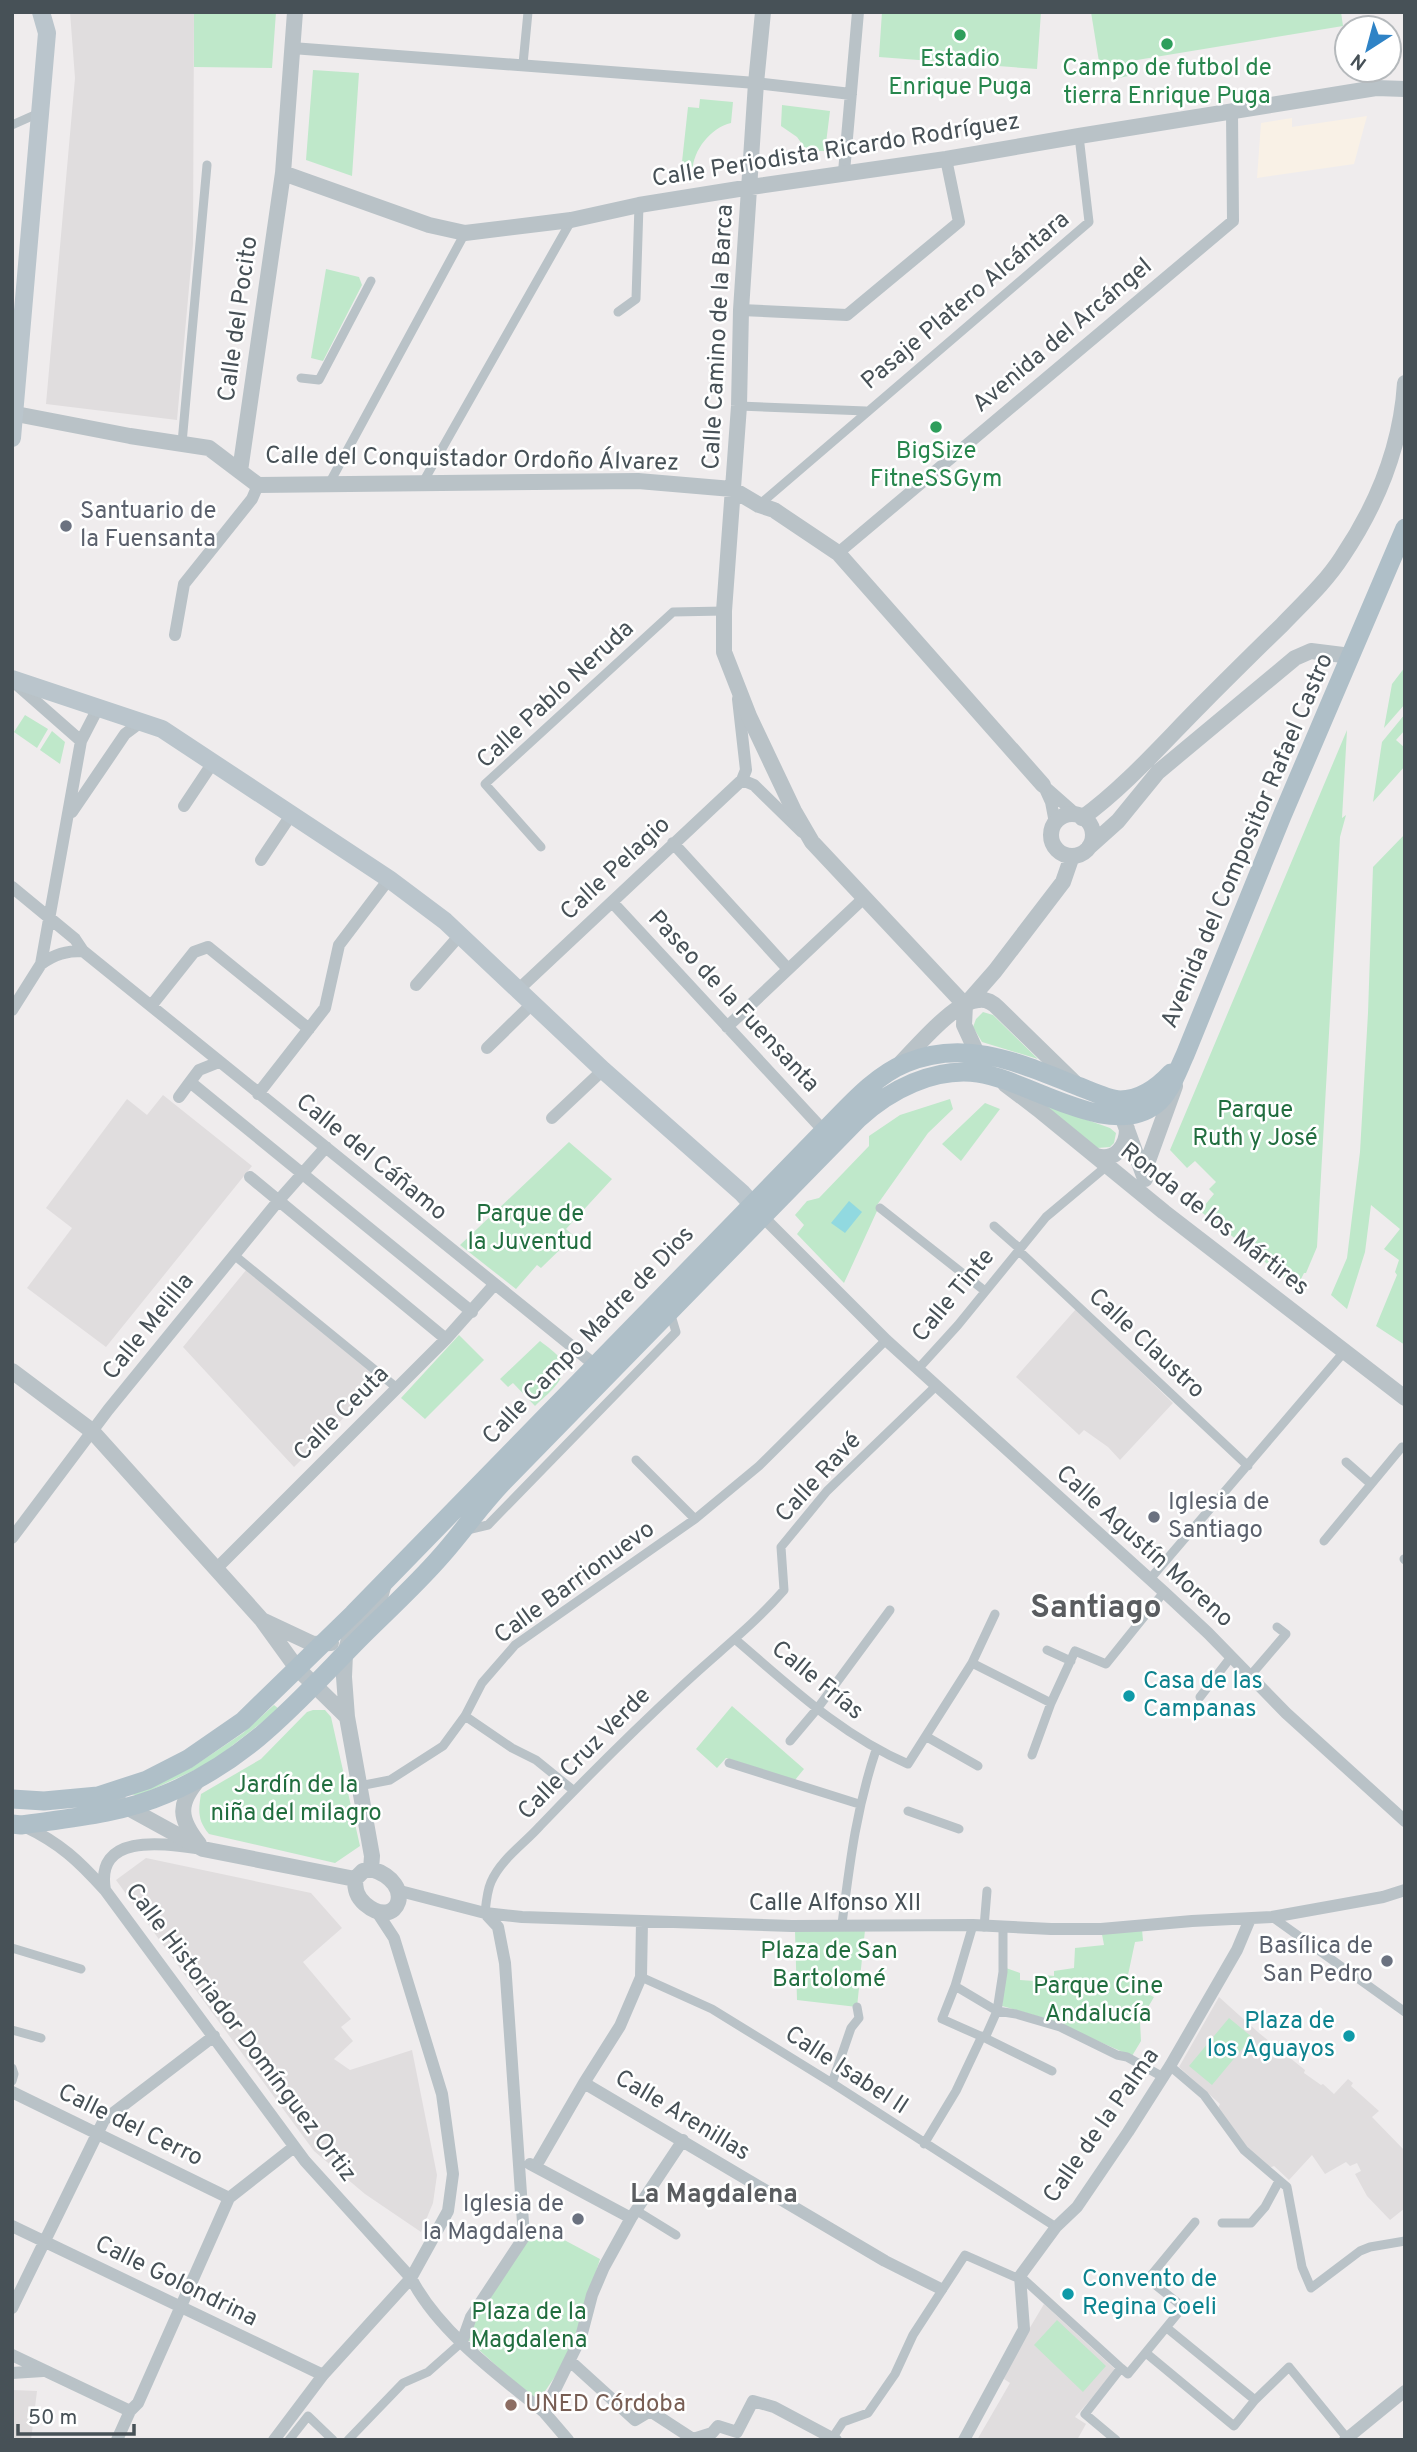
<svg xmlns="http://www.w3.org/2000/svg" width="1417" height="2452" font-family="Overpass,sans-serif">
  <style>
    .commercial { fill: #f9f1e6 }
    .education { fill: #e0ddde }
    .green { fill: #bfe8ca }
    .water { fill: #91d9e0 }
    .lines { fill: none; stroke-linecap: round; stroke-linejoin: round }
    .pedestrian { stroke: #b9c2c7; stroke-width: 9 }
    .minor { stroke: #b9c2c7; stroke-width: 12 }
    .tertiary { stroke: #b9c2c7; stroke-width: 16 }
    .secondary { stroke: #bac5cc; stroke-width: 18 }
    .primary { stroke: #afbfc8; stroke-width: 19 }
    .leisure-dot { fill: #2e9e5b; stroke: #fff; stroke-width: 2.5 }
    .worship-dot { fill: #6b7280; stroke: #fff; stroke-width: 2.5 }
    .culture-dot { fill: #0f9aa8; stroke: #fff; stroke-width: 2.5 }
    .education-dot { fill: #8d6e63; stroke: #fff; stroke-width: 2.5 }
    .labels { text-anchor: middle; dominant-baseline: central; stroke-width: 5; stroke-linejoin: round; paint-order: stroke }
    .leisure-label { font-size: 24px; fill: #27864d; stroke: #fff }
    .street-label { font-size: 24px; fill: #475157; stroke: #fff }
    .worship-label { font-size: 24px; fill: #5b616d; stroke: #fff; text-anchor: start }
    .park-label { font-size: 24px; fill: #216e3f; stroke: #fff }
    .culture-label { font-size: 24px; fill: #0d838f; stroke: #fff; text-anchor: start }
    .education-label { font-size: 24px; fill: #785e54; stroke: #fff; text-anchor: start }
    .neighbourhood-label { font-size: 26px; font-weight: bold; fill: #5a5d60; stroke: #fff }
    .district-label { font-size: 32px; font-weight: bold; fill: #5a5d60; stroke: #fff }
  </style>
  <rect width="100%" height="100%" fill="#efeced"/>
  <!-- commercial -->
  <path class="commercial" d="M 1367,116 L 1354,164 L 1257,178 L 1261,123 L 1292,118 L 1292,127 Z"/>
  <!-- education -->
  <path class="education" d="M 70,12 L 194,12 L 193,244 L 177,420 L 46,404 L 75,78 Z
    M 163,1095 L 252,1166 L 106,1347 L 27,1288 L 72,1228 L 46,1208 L 127,1099 L 147,1115 Z
    M 247,1269 L 382,1380 L 294,1467 L 183,1347 Z
    M 1076,1309 L 1173,1403 L 1120,1460 L 1108,1447 L 1084,1430 L 1079,1435 L 1077,1433 L 1016,1377 Z
    M 146,1858 L 311,1893 L 342,1928 L 303,1962 L 351,2019 L 341,2027 L 353,2041 L 334,2059 L 350,2070 L 412,2050 L 437,2175 L 433,2203 L 421,2232 L 365,2194 L 314,2151 L 211,2011 L 116,1880 Z
    M 1219,1997 L 1259,2033 L 1305,2070 L 1304,2073 L 1321,2085 L 1323,2084 L 1334,2094 L 1348,2079 L 1353,2083 L 1351,2086 L 1379,2111 L 1372,2117 L 1405,2151 L 1405,2208 L 1390,2220 L 1367,2196 L 1355,2174 L 1361,2171 L 1357,2163 L 1350,2166 L 1346,2162 L 1325,2174 L 1312,2155 L 1289,2180 L 1274,2166 L 1269,2168 L 1247,2147 L 1218,2108 L 1220,2104 L 1179,2067 Z
    M 1044,2304 L 1117,2371 L 1075,2417 L 1086,2424 L 1077,2440 L 977,2440 L 1010,2383 L 1004,2379 L 1016,2351 Z
    M 12,2390 L 37,2391 L 31,2440 L 12,2440 Z"/>
  <!-- green -->
  <path class="green" d="M 194,12 L 276,12 L 272,68 L 194,67 Z
    M 882,12 L 1041,12 L 1037,69 L 879,57 Z
    M 1091,12 L 1341,12 L 1343,26 L 1131,61 L 1133,75 L 1114,79 L 1101,74 Z
    M 313,70 L 359,73 L 352,176 L 306,160 Z
    M 700,99 L 733,102 L 731,123 C 708,128 687,158 694,180 L 689,182 L 681,171 L 688,107 L 699,108 Z
    M 782,105 L 830,111 L 825,151 L 807,151 L 797,137 L 781,126 Z
    M 326,269 L 359,277 L 362,285 L 323,361 L 311,358 Z
    M 1405,667 L 1405,704 L 1384,728 L 1392,684 Z
    M 1405,714 L 1405,730 L 1396,740 L 1405,748 L 1405,766 L 1373,802 L 1382,742 Z
    M 25,715 L 48,729 L 37,748 L 14,732 Z
    M 1347,730 L 1342,818 L 1346,815 L 1340,837 L 1317,1247 L 1306,1273 L 1304,1273 L 1297,1287 L 1200,1211 L 1214,1194 L 1209,1189 L 1216,1182 L 1195,1161 L 1187,1168 L 1170,1150 Z
    M 52,731 L 65,742 L 60,764 L 40,750 Z
    M 1405,834 L 1405,1345 L 1376,1326 L 1397,1275 L 1395,1272 L 1399,1260 L 1384,1249 L 1400,1229 L 1371,1205 L 1365,1252 L 1347,1309 L 1331,1295 L 1347,1258 L 1360,1152 L 1368,1013 L 1373,867 Z
    M 983,1012 L 993,1015 L 1038,1059 L 982,1042 L 973,1027 L 976,1019 Z
    M 950,1099 L 953,1109 L 928,1133 L 877,1205 L 877,1211 L 844,1283 L 797,1234 L 804,1225 L 795,1215 L 807,1201 L 819,1198 L 869,1146 L 869,1136 L 900,1115 Z
    M 985,1103 L 1000,1109 L 961,1161 L 942,1144 Z
    M 1042,1104 L 1110,1128 L 1116,1133 L 1114,1143 L 1110,1147 L 1097,1148 Z
    M 569,1142 L 612,1179 L 566,1229 L 574,1236 L 541,1268 L 537,1265 L 516,1289 L 460,1245 Z
    M 459,1335 L 484,1360 L 425,1419 L 401,1398 Z
    M 540,1341 C 546,1346 557,1353 561,1360 C 571,1378 546,1395 535,1406 L 513,1383 L 508,1387 L 500,1379 Z
    M 274,1705 L 279,1709 L 210,1763 L 138,1796 L 131,1794 L 191,1768 L 243,1733 Z
    M 732,1706 L 804,1769 L 795,1780 L 726,1758 L 717,1768 L 696,1749 Z
    M 313,1710 L 325,1710 L 331,1717 L 360,1846 L 335,1863 L 209,1834 C 198,1821 198,1811 201,1794 L 261,1759 L 307,1712 Z
    M 1101,1929 L 1142,1929 L 1143,1941 L 1135,1942 L 1128,1975 L 1135,1977 L 1133,1987 L 1154,1997 L 1140,2021 L 1141,2041 L 1132,2056 L 1047,2019 L 1002,2006 L 1006,1968 L 1020,1973 L 1020,1980 L 1034,1981 L 1035,1974 L 1054,1976 L 1054,1971 L 1074,1968 L 1075,1948 L 1104,1945 Z
    M 865,1930 L 857,2007 L 797,2000 L 795,1931 Z
    M 1229,2018 L 1252,2037 L 1212,2085 L 1189,2066 Z
    M 536,2225 L 600,2259 L 571,2353 L 537,2403 L 465,2337 Z
    M 1057,2320 L 1106,2366 L 1083,2392 L 1034,2345 Z"/>
  <!-- water -->
  <path class="water" d="M 849,1201 L 862,1212 L 845,1233 L 831,1223 Z"/>
  <g class="lines">
    <!-- pedestrian -->
    <path class="pedestrian" d="M 523,64 L 528,12
      M 12,125 L 39,113
      M 618,312 L 636,299 L 639,205
      M 301,378 L 319,380 L 371,281
      M 739,406 L 866,411
      M 182,443 L 207,165
      M 329,484 L 465,233
      M 422,484 L 571,221
      M 759,505 L 1089,222 L 1079,136
      M 541,847 L 485,784 L 673,612 L 724,611
      M 880,1208 L 985,1291
      M 994,1226 L 1019,1248
      M 1018,1250 L 1248,1466
      M 234,1255 L 397,1388
      M 918,1369 L 958,1325 L 1046,1217 L 1108,1165
      M 636,1460 L 695,1519
      M 1346,1462 L 1371,1484
      M 467,1530 L 488,1525 L 676,1332 L 670,1312
      M 1324,1541 L 1402,1447
      M 1404,1559 L 1405,1560
      M 1150,1579 L 1344,1352
      M 736,1640 C 791,1687 841,1735 908,1764 L 972,1663 L 1051,1703 L 1075,1651 L 1106,1664 L 1164,1592
      M 1047,1650 L 1071,1661
      M 972,1663 L 995,1614
      M 1250,1676 L 1286,1634 L 1277,1627
      M 1200,1697 L 1231,1657
      M 465,1716 L 512,1748 L 536,1760 L 573,1790
      M 927,1737 L 978,1766
      M 790,1741 L 817,1709 L 890,1610
      M 1032,1755 L 1051,1703
      M 729,1763 L 859,1804
      M 359,1786 L 390,1780 L 443,1746 L 465,1716 L 482,1683 L 515,1645 L 695,1519 L 759,1466 L 886,1340
      M 908,1811 L 959,1829
      M 485,1913 C 486,1903 487,1891 491,1882 C 501,1859 524,1844 540,1826 C 586,1778 634,1730 684,1684 C 718,1652 753,1626 784,1590 L 781,1547 L 827,1491 L 936,1386
      M 1272,1917 L 1405,2012
      M 842,1924 C 850,1861 856,1810 876,1750
      M 984,1927 L 987,1891
      M 1003,1928 L 1003,1972 L 997,2011 L 985,2038 L 942,2019 L 955,1986 L 997,2011 L 1016,2014 L 1060,2027 L 1117,2055 L 1127,2057 L 1163,2077
      M 12,1948 L 81,1969
      M 641,1977 L 712,2009 L 832,2083 L 1056,2227
      M 955,1986 L 973,1925
      M 12,2030 L 41,2038
      M 985,2038 L 1052,2071
      M 1170,2066 L 1204,2095 L 1244,2150 L 1287,2187 L 1302,2267 L 1311,2288 L 1360,2251 L 1370,2247 L 1405,2241
      M 12,2068 L 14,2074 L 12,2081
      M 832,2083 L 851,2028 L 859,2018 L 857,2007
      M 924,2144 L 956,2091 L 982,2036
      M 637,2211 L 676,2235
      M 1222,2223 L 1251,2223 L 1265,2207 L 1279,2181
      M 1167,2328 L 1255,2400
      M 1146,2353 L 1234,2426 L 1255,2400 L 1289,2367 L 1347,2438
      M 833,2437 L 843,2422 L 868,2413 L 895,2374 L 913,2335 L 965,2255 L 1015,2277 L 1020,2276 L 1121,2368
      M 289,2440 L 308,2416 L 333,2440
      M 348,2440 L 403,2383 L 428,2372 L 462,2342
      M 1116,2440 L 1085,2414 L 1121,2368 L 1128,2374 L 1183,2307 L 1148,2279 L 1195,2222"/>
    <!-- minor -->
    <path class="minor" d="M 292,48 L 756,83 L 851,94
      M 844,172 L 858,12
      M 741,310 L 847,315 L 959,222 L 946,159
      M 838,553 L 1233,221 L 1232,113
      M 175,635 L 184,584 L 252,499 L 258,485
      M 15,683 L 81,741
      M 742,780 L 754,785 L 802,832
      M 1043,785 L 1077,815
      M 1046,791 L 1051,802 L 1055,823
      M 184,806 L 212,764
      M 72,812 L 125,734 L 141,722
      M 673,843 L 788,969
      M 261,860 L 291,815
      M 12,887 L 75,939 L 83,951 L 595,1365
      M 612,902 L 824,1131
      M 41,964 C 55,954 66,951 83,951
      M 416,985 L 460,935
      M 519,989 L 742,780 L 746,770 L 738,699
      M 151,1006 L 194,952 L 208,947 L 309,1029
      M 12,1010 L 41,964 L 81,741 L 98,708
      M 727,1027 L 865,897
      M 487,1048 L 533,1003
      M 219,1062 L 199,1070 L 190,1082 L 472,1312
      M 258,1094 L 325,1008 L 339,945 L 389,879
      M 179,1097 L 190,1082
      M 552,1118 L 603,1070
      M 250,1177 L 446,1339
      M 763,1217 L 886,1340 L 1164,1592 L 1208,1633 L 1286,1713 L 1405,1821
      M 12,1538 L 108,1410 L 279,1200 L 326,1147
      M 217,1568 L 446,1339 L 494,1285
      M 24,1826 C 60,1843 79,1861 105,1890 L 305,2161 L 411,2278 C 438,2331 498,2375 544,2412 L 581,2337 L 592,2295 L 604,2267 L 631,2218 L 683,2140
      M 105,1890 C 95,1834 160,1843 196,1848
      M 400,1891 L 485,1913 L 522,1917 L 792,1926 L 973,1925 L 1051,1929 L 1101,1929 L 1192,1921 L 1272,1917 L 1383,1897 L 1405,1890
      M 584,2083 L 885,2261 L 941,2289
      M 12,2092 L 229,2198
      M 530,2164 L 631,2218
      M 536,2166 L 584,2083 L 620,2026 L 641,1977 L 642,1921
      M 12,2226 L 323,2375
      M 12,2308 L 104,2120 L 214,2036
      M 462,2342 L 471,2317 L 524,2237 L 505,1963 L 498,1927 L 485,1913
      M 12,2355 L 130,2411
      M 570,2361 L 635,2420 L 650,2411 L 693,2439 L 712,2433 L 718,2426 L 737,2432 L 753,2401 L 774,2407 L 836,2440
      M 12,2373 L 43,2371
      M 544,2412 L 568,2440
      M 117,2440 L 130,2411 L 138,2403 L 229,2198 L 294,2147
      M 274,2440 L 323,2375 L 411,2278 L 448,2211 L 453,2174 L 442,2094 L 394,1938 L 377,1912
      M 964,2440 L 1024,2329 L 1020,2276 L 1056,2227 L 1077,2207 L 1128,2132 L 1170,2066 L 1237,1950 L 1250,1919
      M 1345,2440 L 1405,2391"/>
    <!-- tertiary -->
    <path class="tertiary" d="M 763,12 L 756,83 L 741,310 L 739,406 L 724,611 L 724,652 L 749,716 L 794,811 L 812,842 L 965,1005
      M 283,173 L 429,225 L 465,233 L 571,220 L 639,205 L 751,187 L 946,159 L 1079,136 L 1376,88 L 1405,89
      M 16,414 L 130,436 L 209,448 L 258,485 L 638,481 L 732,489 L 759,505 L 774,510 L 838,553 L 1043,785
      M 240,471 L 283,173 L 295,12
      M1051 835a21 21 0 1 1 42 0a21 21 0 1 1-42 0Z
      M 1082,818 C 1126,786 1163,743 1202,704 C 1229,677 1255,651 1282,625 C 1303,603 1326,582 1342,557 C 1377,505 1401,446 1405,383
      M 1089,847 L 1118,821 L 1158,772 L 1295,658 L 1311,651 L 1351,656
      M 966,1004 L 995,971 L 1063,882 L 1072,856
      M 965,1005 L 964,1025 L 981,1062
      M 898,1066 C 915,1049 955,1000 979,1000 C 987,999 993,1003 998,1008 L 1076,1084
      M 1005,1084 L 1038,1109 L 1164,1212 L 1405,1398
      M 1118,1105 L 1144,1176
      M 1096,1156 C 1115,1162 1127,1146 1127,1129
      M 1145,1179 L 1145,1169 L 1175,1086
      M 12,1371 L 92,1431 L 262,1620 L 296,1667 L 347,1717
      M 264,1621 L 313,1644 L 331,1643
      M 121,1804 L 203,1849 L 355,1879
      M 199,1844 C 179,1819 177,1804 199,1779
      M 371,1869 L 372,1856 L 347,1717 L 344,1677 L 345,1654 L 350,1635 L 355,1626 L 379,1601 L 385,1580
      M 371,1869 C 418,1883 398,1932 365,1904 C 357,1897 355,1890 355,1879 L 363,1871 Z"/>
    <!-- secondary -->
    <path class="secondary" d="M 12,438 L 47,33 L 41,12
      M 12,679 L 162,729 L 389,879 L 445,921 L 603,1070 L 742,1193 L 761,1214"/>
    <!-- primary -->
    <path class="primary" d="M 12,1799 L 44,1801 L 98,1796 L 147,1780 L 188,1759 L 243,1721 L 353,1614 L 824,1131 C 848,1107 874,1076 906,1063 C 965,1038 1019,1063 1075,1085 C 1089,1090 1106,1099 1120,1100 C 1141,1100 1158,1087 1171,1073
      M 12,1824 L 21,1825 C 70,1818 120,1814 166,1794 C 249,1760 298,1701 359,1639 C 387,1611 416,1585 442,1555 C 464,1530 483,1502 507,1478 L 858,1119 C 889,1090 934,1067 978,1073 C 1029,1080 1109,1140 1155,1105 C 1170,1094 1177,1072 1185,1055 L 1282,816 L 1405,528"/>
  </g>
  <!-- markers -->
  <g class="leisure-dot">
    <circle cx="960" cy="35" r="7"/>
    <circle cx="1167" cy="44" r="7"/>
    <circle cx="936" cy="427" r="7"/>
  </g>
  <g class="worship-dot">
    <circle cx="66" cy="526" r="7"/>
    <circle cx="1154" cy="1517" r="7"/>
    <circle cx="1387" cy="1961" r="7"/>
    <circle cx="578" cy="2219" r="7"/>
  </g>
  <g class="culture-dot">
    <circle cx="1129" cy="1696" r="7"/>
    <circle cx="1349" cy="2036" r="7"/>
    <circle cx="1068" cy="2294" r="7"/>
  </g>
  <circle class="education-dot" cx="511" cy="2405" r="7"/>
  <g class="labels">
    <!-- leisure labels -->
    <g class="leisure-label">
      <text x="960" y="60">Estadio<tspan x="960" dy="28">Enrique Puga</tspan></text>
      <text x="1167" y="69">Campo de futbol de<tspan x="1167" dy="28">tierra Enrique Puga</tspan></text>
      <text x="936" y="452">BigSize<tspan x="936" dy="28">FitneSSGym</tspan></text>
    </g>
    <!-- street labels -->
    <g class="street-label">
      <text transform="translate(836 151) rotate(-9)">Calle Periodista Ricardo Rodríguez</text>
      <text transform="translate(966 301) rotate(-40)">Pasaje Platero Alcántara</text>
      <text transform="translate(239 319) rotate(-82)">Calle del Pocito</text>
      <text transform="translate(1063 336) rotate(-40)">Avenida del Arcángel</text>
      <text transform="translate(719 337) rotate(-87)">Calle Camino de la Barca</text>
      <text transform="translate(472 460) rotate(1)">Calle del Conquistador Ordoño Álvarez</text>
      <text transform="translate(556 695) rotate(-43)">Calle Pablo Neruda</text>
      <text transform="translate(1248 841) rotate(-67)">Avenida del Compositor Rafael Castro</text>
      <text transform="translate(616 869) rotate(-43)">Calle Pelagio</text>
      <text transform="translate(733 1002) rotate(47)">Paseo de la Fuensanta</text>
      <text transform="translate(371 1158) rotate(39)">Calle del Cáñamo</text>
      <text transform="translate(1214 1220) rotate(38)">Ronda de los Mártires</text>
      <text transform="translate(954 1296) rotate(-50)">Calle Tinte</text>
      <text transform="translate(149 1327) rotate(-51)">Calle Melilla</text>
      <text transform="translate(589 1336) rotate(-46)">Calle Campo Madre de Dios</text>
      <text transform="translate(1146 1344) rotate(43)">Calle Claustro</text>
      <text transform="translate(342 1414) rotate(-45)">Calle Ceuta</text>
      <text transform="translate(819 1478) rotate(-47)">Calle Ravé</text>
      <text transform="translate(1144 1547) rotate(42)">Calle Agustín Moreno</text>
      <text transform="translate(575 1583) rotate(-36)">Calle Barrionuevo</text>
      <text transform="translate(817 1681) rotate(39)">Calle Frías</text>
      <text transform="translate(585 1754) rotate(-45)">Calle Cruz Verde</text>
      <text x="835" y="1904">Calle Alfonso XII</text>
      <text transform="translate(240 2033) rotate(53)">Calle Historiador Domínguez Ortiz</text>
      <text transform="translate(846 2071) rotate(33)">Calle Isabel II</text>
      <text transform="translate(682 2116) rotate(31)">Calle Arenillas</text>
      <text transform="translate(130 2126) rotate(26)">Calle del Cerro</text>
      <text transform="translate(1102 2126) rotate(-55)">Calle de la Palma</text>
      <text transform="translate(176 2282) rotate(26)">Calle Golondrina</text>
    </g>
    <!-- worship labels -->
    <g class="worship-label">
      <text x="80" y="512">Santuario de<tspan x="80" dy="28">la Fuensanta</tspan></text>
      <text x="1168" y="1503">Iglesia de<tspan x="1168" dy="28">Santiago</tspan></text>
      <text x="1373" y="1947" text-anchor="end">Basílica de<tspan x="1373" dy="28">San Pedro</tspan></text>
      <text x="564" y="2205" text-anchor="end">Iglesia de<tspan x="564" dy="28">la Magdalena</tspan></text>
    </g>
    <!-- park labels -->
    <g class="park-label">
      <text x="1255" y="1111">Parque<tspan x="1255" dy="28">Ruth y José</tspan></text>
      <text x="530" y="1215">Parque de<tspan x="530" dy="28">la Juventud</tspan></text>
      <text x="296" y="1786">Jardín de la<tspan x="296" dy="28">niña del milagro</tspan></text>
      <text x="829" y="1952">Plaza de San<tspan x="829" dy="28">Bartolomé</tspan></text>
      <text x="1098" y="1987">Parque Cine<tspan x="1098" dy="28">Andalucía</tspan></text>
      <text x="529" y="2313">Plaza de la<tspan x="529" dy="28">Magdalena</tspan></text>
    </g>
    <!-- culture labels -->
    <g class="culture-label">
      <text x="1143" y="1682">Casa de las<tspan x="1143" dy="28">Campanas</tspan></text>
      <text x="1335" y="2022" text-anchor="end">Plaza de<tspan x="1335" dy="28">los Aguayos</tspan></text>
      <text x="1082" y="2280">Convento de<tspan x="1082" dy="28">Regina Coeli</tspan></text>
    </g>
    <!-- education labels -->
    <g class="education-label">
      <text x="525" y="2405">UNED Córdoba</text>
    </g>
    <!-- neighbourhood labels -->
    <g class="neighbourhood-label">
      <text x="714" y="2195">La Magdalena</text>
    </g>
    <!-- district labels -->
    <g class="district-label">
      <text x="1096" y="1609">Santiago</text>
    </g>
  </g>
  <!-- border -->
  <rect width="1417" height="2452" fill="none" stroke="#475157" stroke-width="28"/>
  <!-- north arrow -->
  <g transform="translate(1368 49) rotate(216)"><circle r="33" fill="#ffffff" stroke="#b5b9bc" stroke-width="2"/>
  <path d="M0-5L12 26L0 18L-12 26Z" fill="#2f83c6"/>
  <text y="-10" font-size="19" font-weight="bold" text-anchor="middle" fill="#475157">N</text>
  </g>
  <!-- scale -->
  <path d="M18 2424v10h116v-10" fill="none" stroke="#475157" stroke-width="3.5"/>
  <text x="28" y="2424" font-size="21" fill="#475157" stroke="#ffffff" stroke-width="5" paint-order="stroke">50 m</text>
</svg>
